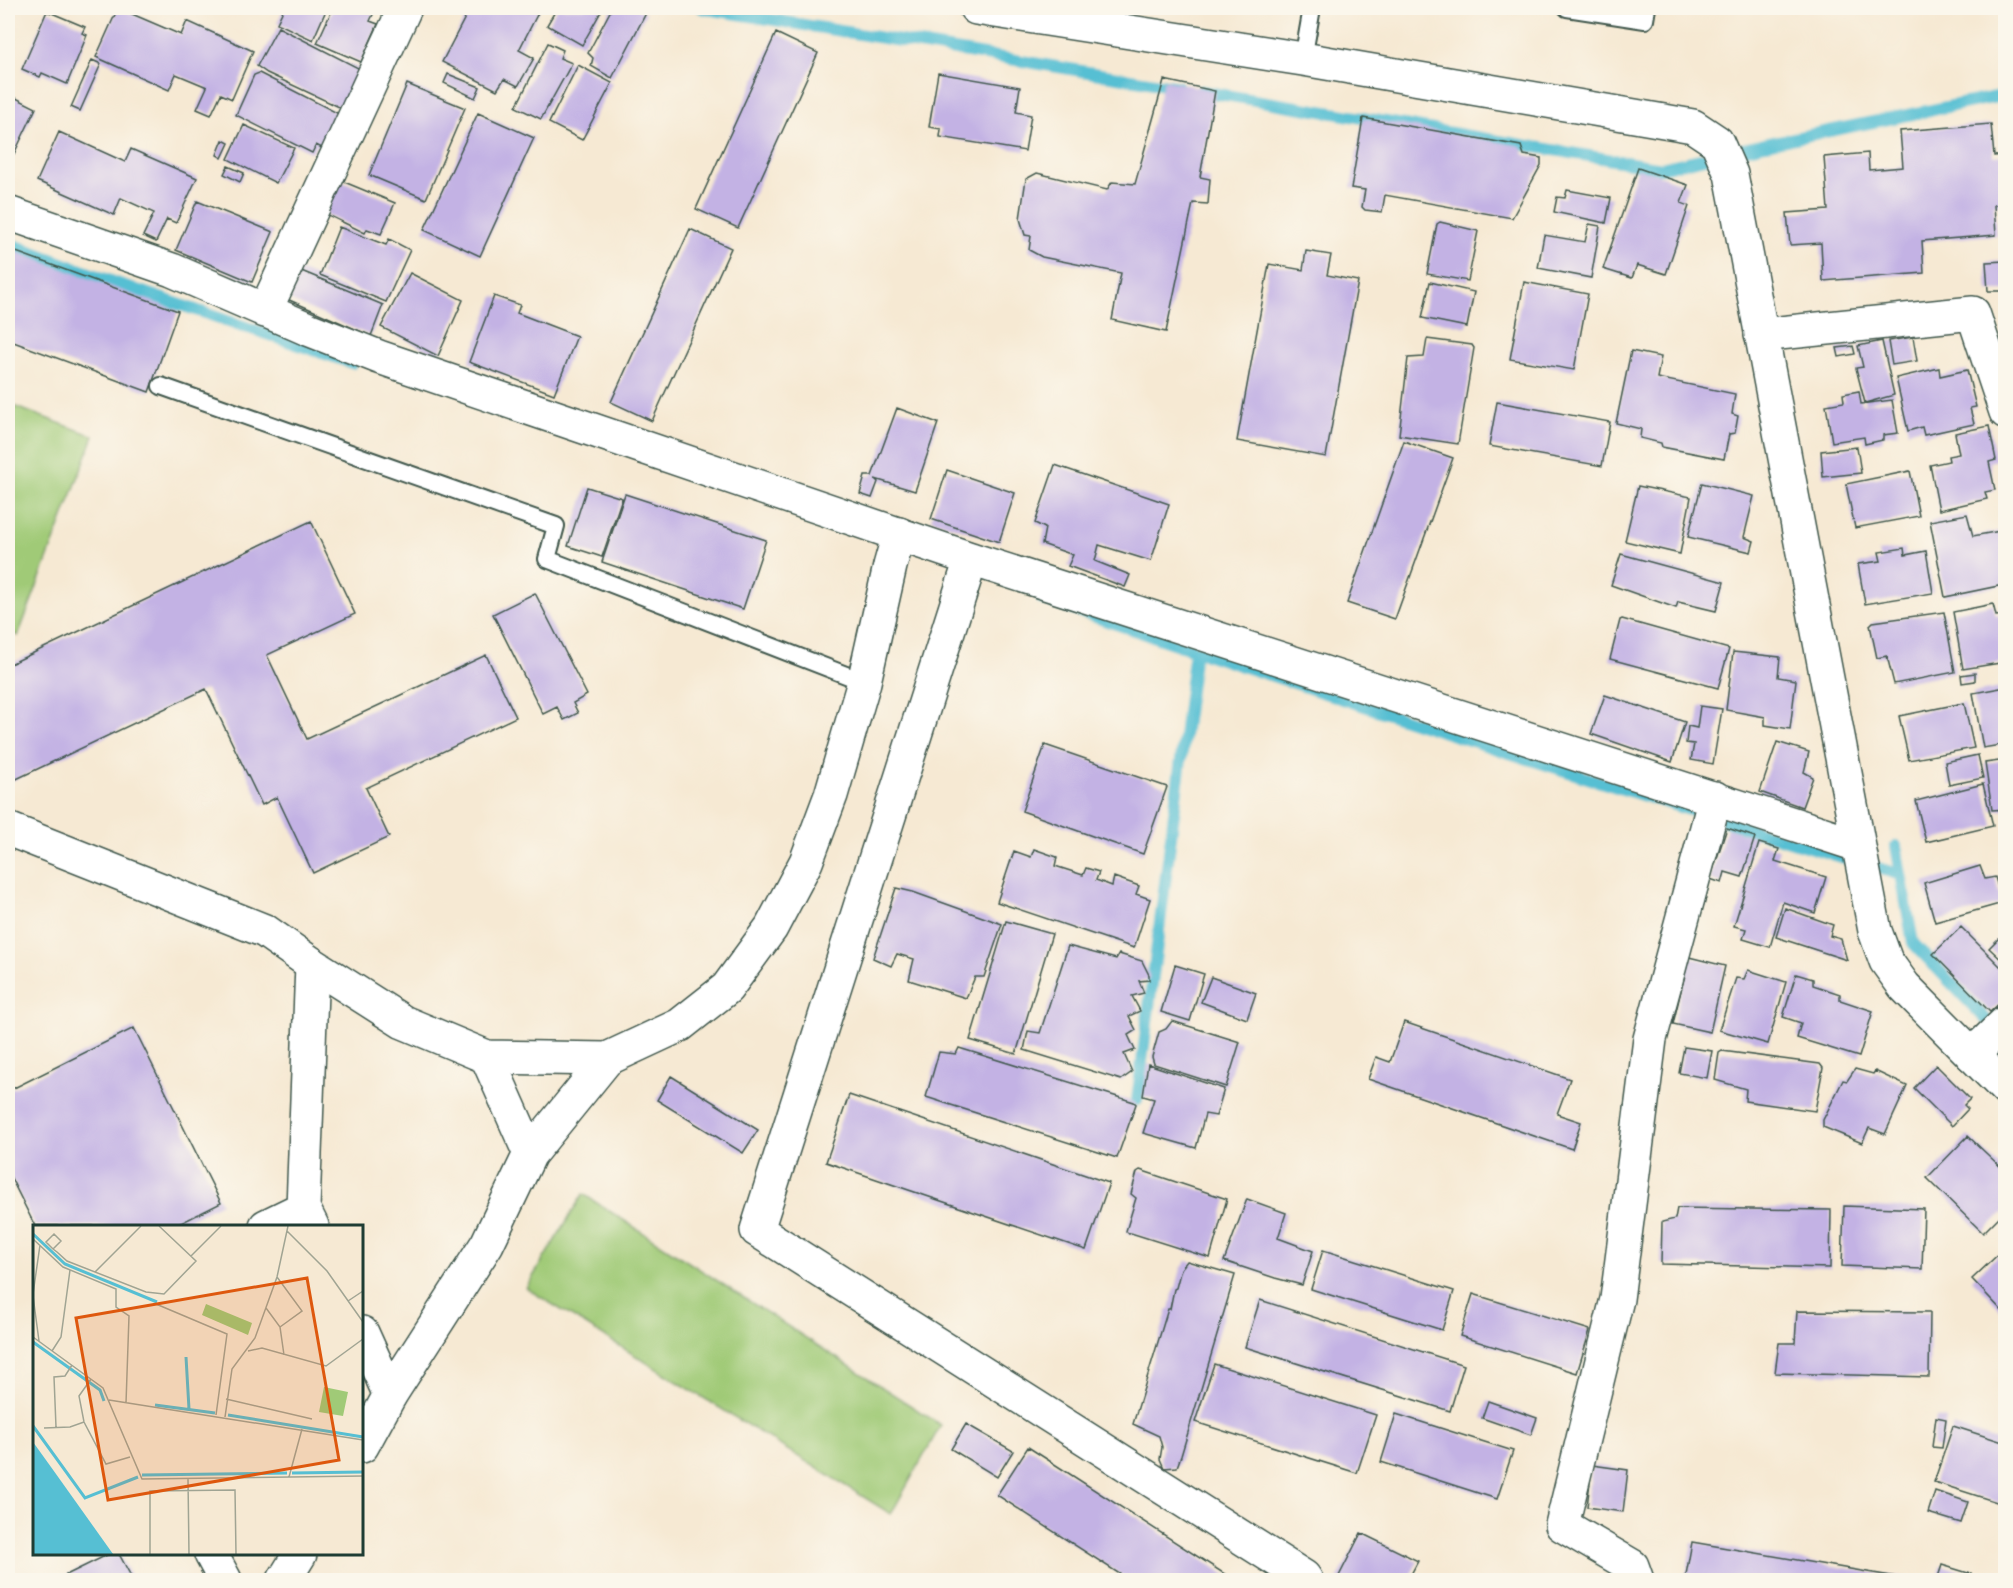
<svg xmlns="http://www.w3.org/2000/svg" width="2013" height="1588" font-family="'IM FELL French Canon',serif">
  <style>
    .green { fill: #a0ca77; stroke: #608456; stroke-width: 1.5 }
    .lines { fill: none; stroke-linecap: round; stroke-linejoin: round }
    .stream { stroke: #56bfd3; stroke-width: 12 }
    .building { fill: #c3b2e4 }
    .service-casing { stroke: #3f574c; stroke-width: 20 }
    .minor-casing { stroke: #3f574c; stroke-width: 36 }
    .tertiary-casing { stroke: #3f574c; stroke-width: 36 }
    .service { stroke: #fff; stroke-width: 16 }
    .minor { stroke: #fff; stroke-width: 33 }
    .tertiary { stroke: #fff; stroke-width: 33 }
    .inset-river { fill: none; stroke: #56bfd3; stroke-width: 3 }
    .inset-road { fill: none; stroke: #a0a493; stroke-width: 1.5 }
    .view { fill: #de580e; fill-opacity: 0.15; stroke: #de580e; stroke-width: 3 }
    .inset-edge { fill: none; stroke: #1f3d34; stroke-width: 3 }
  </style>
  <rect width="100%" height="100%" fill="#fbf7ec"/>
  <filter id="ink" filterUnits="userSpaceOnUse"><feTurbulence type="fractalNoise" baseFrequency=".0167" numOctaves="2"/><feDisplacementMap in="SourceGraphic" scale="12" xChannelSelector="R" yChannelSelector="G"/><feConvolveMatrix kernelMatrix="1 2 1 2 8 2 1 2 1" color-interpolation-filters="sRGB"/></filter>
  <filter id="wash" filterUnits="userSpaceOnUse"><feTurbulence type="fractalNoise" baseFrequency=".008" numOctaves="4" result="noise"/><feDisplacementMap in="SourceGraphic" scale="24" xChannelSelector="R" yChannelSelector="G"/><feGaussianBlur stdDeviation="1.35" result="paint"/><feColorMatrix in="noise" values="0 0 0 0 0 0 0 0 0 0 0 0 0 0 0 0 0 1.4 0 .05"/><feComposite in="paint" operator="in"/></filter>
  <g filter="url(#wash)">
    <rect width="100%" height="100%" fill="#f6e9d3"/>
    <!-- green -->
    <path class="green" d="M 8,404 L 94,436 L 18,636 L 8,632 Z
      M 583,1194 L 941,1425 L 891,1514 L 526,1288 Z"/>
    <g class="lines">
      <!-- stream -->
      <path class="stream" d="M 702,8 L 1178,87
        M 1201,91 L 1661,168 L 1765,144 L 2006,95
        M 8,243 L 116,283 L 352,363
        M 1042,599 C 1326,695 1613,788 1901,875
        M 1896,846 L 1913,943 L 1996,1030
        M 1137,1100 L 1195,651"/>
    </g>
    <g id="blocks">
      <!-- building -->
      <path class="building" d="M 118,8 L 181,35 L 187,21 L 253,51 L 232,99 L 221,94 L 211,115 L 197,109 L 207,87 L 176,74 L 169,90 L 96,57 Z
        M 284,8 L 327,8 L 313,40 L 277,23 Z
        M 333,8 L 376,8 L 370,21 L 378,24 L 361,62 L 317,43 Z
        M 470,8 L 540,9 L 519,50 L 534,58 L 518,86 L 504,79 L 497,90 L 442,62 Z
        M 557,8 L 603,8 L 582,45 L 547,25 Z
        M 612,8 L 636,8 L 646,13 L 612,78 L 591,66 L 593,58 L 588,53 Z
        M 47,11 L 85,27 L 82,33 L 87,35 L 67,84 L 42,73 L 40,77 L 22,69 Z
        M 278,27 L 366,72 L 352,103 L 339,107 L 267,73 L 257,66 Z
        M 776,33 L 818,53 L 738,228 L 696,209 Z
        M 548,43 L 563,50 L 560,58 L 572,63 L 541,119 L 516,107 Z
        M 92,60 L 101,64 L 80,111 L 71,107 Z
        M 578,65 L 612,83 L 582,140 L 549,123 Z
        M 259,73 L 345,117 L 328,151 L 316,145 L 312,153 L 236,115 L 254,75 Z
        M 938,73 L 1020,87 L 1016,112 L 1031,115 L 1025,151 L 940,137 L 941,129 L 929,127 Z
        M 448,74 L 480,87 L 475,98 L 444,83 Z
        M 1164,80 L 1215,91 L 1200,177 L 1210,179 L 1208,204 L 1193,203 L 1166,332 L 1112,320 L 1121,273 L 1042,257 L 1029,250 L 1031,236 L 1025,235 L 1020,219 L 1026,179 L 1037,173 L 1107,190 L 1112,182 L 1135,184 Z
        M 407,84 L 465,108 L 426,199 L 369,175 Z
        M 8,94 L 36,108 L 14,154 L 8,150 Z
        M 478,113 L 534,138 L 480,256 L 424,230 Z
        M 1363,118 L 1521,146 L 1524,155 L 1541,158 L 1541,165 L 1512,218 L 1385,195 L 1382,212 L 1365,210 L 1362,207 L 1365,190 L 1351,188 Z
        M 1991,124 L 1994,156 L 2006,155 L 2006,204 L 1994,205 L 1996,235 L 1922,241 L 1924,273 L 1823,281 L 1821,243 L 1790,245 L 1787,213 L 1828,210 L 1824,157 L 1868,153 L 1869,170 L 1903,167 L 1900,131 Z
        M 244,125 L 294,148 L 276,183 L 228,159 Z
        M 59,132 L 125,162 L 131,149 L 197,178 L 176,223 L 167,219 L 156,242 L 143,236 L 154,213 L 121,198 L 114,215 L 37,181 Z
        M 223,140 L 229,143 L 222,158 L 217,155 Z
        M 228,166 L 244,173 L 240,182 L 224,174 Z
        M 1638,168 L 1688,185 L 1681,203 L 1689,206 L 1666,274 L 1637,265 L 1632,278 L 1603,269 Z
        M 337,179 L 395,203 L 381,234 L 367,229 L 365,233 L 326,214 Z
        M 1567,190 L 1611,198 L 1606,223 L 1554,212 L 1557,197 L 1565,198 Z
        M 197,201 L 273,232 L 252,282 L 176,250 Z
        M 1440,222 L 1478,231 L 1468,281 L 1427,274 L 1437,224 Z
        M 1589,224 L 1600,226 L 1591,278 L 1538,268 L 1544,235 L 1585,242 Z
        M 339,227 L 386,245 L 389,239 L 410,250 L 386,302 L 320,275 Z
        M 690,229 L 731,248 L 652,421 L 611,402 Z
        M 8,249 L 178,311 L 149,392 L 8,340 Z
        M 1306,251 L 1331,255 L 1327,275 L 1358,281 L 1326,457 L 1237,441 L 1269,264 L 1303,270 Z
        M 2006,261 L 2006,291 L 1988,291 L 1986,262 Z
        M 299,270 L 383,305 L 371,336 L 287,299 Z
        M 410,273 L 463,300 L 438,356 L 381,327 Z
        M 1430,282 L 1474,292 L 1467,327 L 1422,318 Z
        M 1524,282 L 1588,294 L 1574,370 L 1510,359 Z
        M 494,296 L 520,305 L 517,313 L 577,336 L 554,394 L 469,362 Z
        M 1913,337 L 1917,361 L 1892,365 L 1888,341 Z
        M 1427,339 L 1472,345 L 1474,348 L 1458,444 L 1399,435 L 1408,358 L 1424,357 Z
        M 1882,341 L 1894,395 L 1865,403 L 1856,368 L 1863,367 L 1858,346 Z
        M 1853,346 L 1855,354 L 1839,357 L 1837,348 Z
        M 1631,351 L 1661,357 L 1657,378 L 1735,394 L 1732,414 L 1738,416 L 1735,433 L 1729,434 L 1724,459 L 1662,447 L 1661,443 L 1640,438 L 1641,429 L 1616,423 Z
        M 1939,368 L 1940,376 L 1967,370 L 1976,407 L 1970,408 L 1974,424 L 1924,435 L 1922,427 L 1908,431 L 1896,378 Z
        M 1859,391 L 1861,404 L 1892,400 L 1898,433 L 1883,435 L 1883,440 L 1865,444 L 1864,437 L 1832,442 L 1826,405 L 1844,402 L 1843,394 Z
        M 1497,402 L 1610,422 L 1602,466 L 1489,446 Z
        M 897,408 L 938,423 L 915,491 L 875,479 L 878,482 L 872,498 L 860,494 L 865,476 L 872,476 Z
        M 1989,426 L 1996,460 L 1989,462 L 1995,490 L 1985,492 L 1987,499 L 1939,510 L 1930,465 L 1949,461 L 1948,456 L 1959,454 L 1955,433 Z
        M 1404,441 L 1453,458 L 1395,619 L 1347,603 Z
        M 1857,447 L 1861,473 L 1823,477 L 1821,451 Z
        M 1055,465 L 1169,504 L 1151,561 L 1099,545 L 1095,561 L 1130,575 L 1125,587 L 1068,566 L 1073,555 L 1042,544 L 1045,528 L 1035,523 Z
        M 947,470 L 1015,493 L 999,542 L 931,519 Z
        M 1910,471 L 1919,516 L 1855,528 L 1846,484 Z
        M 1702,483 L 1754,496 L 1744,537 L 1754,541 L 1751,552 L 1688,537 Z
        M 1638,486 L 1691,497 L 1680,554 L 1625,541 Z
        M 587,487 L 622,498 L 602,557 L 568,546 Z
        M 625,494 L 766,540 L 743,609 L 602,562 Z
        M 1967,514 L 1973,536 L 2006,530 L 2006,580 L 2003,585 L 1945,597 L 1930,521 Z
        M 311,521 L 355,614 L 267,655 L 307,739 L 486,655 L 516,717 L 366,788 L 389,837 L 313,873 L 277,797 L 262,805 L 206,689 L 8,783 L 8,665 Z
        M 1904,548 L 1905,555 L 1926,551 L 1933,593 L 1865,604 L 1858,564 L 1881,561 L 1879,552 Z
        M 1621,554 L 1724,582 L 1716,611 L 1678,602 L 1676,608 L 1611,585 Z
        M 535,593 L 587,695 L 573,703 L 578,713 L 564,720 L 557,707 L 543,714 L 493,614 Z
        M 1993,604 L 1996,616 L 2006,615 L 2006,662 L 1963,669 L 1953,612 Z
        M 1944,612 L 1955,672 L 1894,684 L 1887,656 L 1877,658 L 1870,625 L 1873,622 Z
        M 1622,619 L 1729,649 L 1718,688 L 1610,659 L 1620,620 Z
        M 1733,652 L 1780,657 L 1778,677 L 1796,680 L 1790,729 L 1765,725 L 1765,717 L 1726,710 Z
        M 1975,673 L 1975,681 L 1962,683 L 1961,675 Z
        M 2006,687 L 2006,744 L 1983,748 L 1973,693 Z
        M 1605,695 L 1685,722 L 1672,762 L 1591,734 Z
        M 1964,703 L 1974,748 L 1909,760 L 1899,716 Z
        M 1700,706 L 1722,709 L 1713,764 L 1691,760 L 1694,744 L 1686,743 L 1688,726 L 1697,728 Z
        M 1777,742 L 1809,752 L 1804,772 L 1813,777 L 1802,807 L 1760,792 Z
        M 1045,745 L 1167,787 L 1143,854 L 1022,811 Z
        M 1978,755 L 1983,778 L 1949,785 L 1945,762 Z
        M 2006,760 L 2006,809 L 1992,810 L 1985,763 Z
        M 1983,784 L 1993,826 L 1926,842 L 1916,801 Z
        M 1727,828 L 1755,837 L 1742,877 L 1725,872 L 1722,883 L 1710,879 Z
        M 1759,843 L 1779,849 L 1775,861 L 1826,877 L 1815,913 L 1783,902 L 1770,947 L 1743,939 L 1746,929 L 1734,926 Z
        M 1034,849 L 1057,857 L 1055,866 L 1083,875 L 1086,868 L 1099,872 L 1096,880 L 1112,886 L 1114,877 L 1139,886 L 1136,894 L 1150,899 L 1134,948 L 997,902 L 1014,851 L 1031,857 Z
        M 1980,866 L 1985,879 L 1995,877 L 2003,903 L 1935,922 L 1924,883 Z
        M 896,888 L 913,892 L 1002,924 L 984,977 L 975,977 L 966,998 L 909,980 L 914,959 L 897,954 L 891,966 L 873,958 Z
        M 1785,908 L 1833,925 L 1830,936 L 1841,939 L 1847,960 L 1776,937 Z
        M 1006,921 L 1052,934 L 1016,1054 L 970,1040 Z
        M 1961,927 L 2006,972 L 2006,997 L 1990,1012 L 1933,954 Z
        M 2006,931 L 2006,964 L 1989,948 Z
        M 1068,946 L 1116,959 L 1119,954 L 1142,961 L 1149,975 L 1149,980 L 1139,981 L 1144,993 L 1132,996 L 1140,1011 L 1129,1016 L 1136,1030 L 1128,1035 L 1135,1050 L 1124,1054 L 1132,1072 L 1121,1080 L 1024,1050 L 1028,1031 L 1040,1033 Z
        M 1689,957 L 1725,966 L 1710,1032 L 1673,1024 Z
        M 1175,965 L 1204,974 L 1190,1021 L 1161,1012 Z
        M 1748,970 L 1786,982 L 1768,1044 L 1719,1030 L 1736,978 L 1744,979 Z
        M 1796,974 L 1813,979 L 1813,985 L 1840,994 L 1840,1000 L 1873,1011 L 1859,1057 L 1797,1038 L 1801,1023 L 1783,1017 Z
        M 1211,977 L 1256,993 L 1247,1019 L 1201,1002 Z
        M 1172,1021 L 1240,1042 L 1226,1087 L 1154,1064 L 1152,1057 L 1159,1032 L 1166,1029 Z
        M 1404,1022 L 1570,1079 L 1557,1114 L 1581,1122 L 1572,1149 L 1368,1079 L 1376,1057 L 1390,1062 Z
        M 134,1028 L 221,1203 L 175,1226 L 35,1226 L 8,1172 L 8,1091 Z
        M 1684,1047 L 1712,1051 L 1707,1078 L 1679,1073 Z
        M 959,1048 L 1134,1102 L 1136,1104 L 1117,1158 L 926,1097 L 939,1052 L 956,1054 Z
        M 1722,1051 L 1820,1064 L 1823,1068 L 1815,1111 L 1745,1101 L 1746,1089 L 1715,1080 L 1719,1053 Z
        M 1148,1064 L 1224,1089 L 1216,1116 L 1205,1114 L 1196,1148 L 1143,1133 L 1154,1099 L 1143,1096 Z
        M 1936,1065 L 1970,1099 L 1964,1105 L 1968,1109 L 1952,1126 L 1914,1088 Z
        M 1855,1069 L 1873,1074 L 1875,1071 L 1907,1086 L 1885,1134 L 1869,1128 L 1862,1143 L 1823,1127 L 1823,1120 L 1843,1080 L 1847,1081 Z
        M 671,1076 L 758,1130 L 743,1153 L 657,1100 Z
        M 849,1095 L 1109,1183 L 1086,1250 L 826,1162 Z
        M 1968,1136 L 2006,1172 L 2006,1210 L 1983,1233 L 1927,1178 Z
        M 1140,1170 L 1227,1199 L 1210,1258 L 1131,1233 L 1129,1234 L 1126,1231 L 1136,1198 L 1131,1194 L 1137,1172 Z
        M 1247,1199 L 1286,1213 L 1278,1238 L 1313,1251 L 1302,1285 L 1275,1278 L 1224,1261 Z
        M 1844,1206 L 1924,1209 L 1922,1269 L 1842,1266 Z
        M 1677,1208 L 1831,1210 L 1830,1268 L 1661,1264 L 1662,1222 L 1675,1219 Z
        M 2006,1247 L 2006,1315 L 1972,1279 Z
        M 1323,1250 L 1454,1291 L 1442,1330 L 1311,1289 Z
        M 1187,1261 L 1235,1275 L 1181,1456 L 1177,1467 L 1164,1468 L 1160,1459 L 1162,1447 L 1159,1436 L 1133,1424 L 1168,1309 L 1170,1309 L 1174,1289 L 1176,1288 L 1181,1269 Z
        M 1473,1294 L 1590,1330 L 1577,1373 L 1460,1336 Z
        M 1260,1300 L 1464,1365 L 1450,1411 L 1245,1347 Z
        M 1797,1311 L 1930,1312 L 1929,1377 L 1775,1373 L 1779,1343 L 1795,1343 Z
        M 1214,1364 L 1376,1415 L 1357,1473 L 1195,1422 Z
        M 1488,1401 L 1537,1418 L 1531,1435 L 1482,1418 Z
        M 1396,1414 L 1513,1451 L 1497,1499 L 1381,1462 Z
        M 1936,1417 L 1946,1419 L 1942,1448 L 1932,1447 Z
        M 966,1424 L 1013,1451 L 997,1477 L 951,1449 Z
        M 1953,1426 L 2006,1443 L 2006,1505 L 1934,1482 Z
        M 1028,1447 L 1234,1580 L 1129,1580 L 997,1495 Z
        M 1592,1465 L 1628,1470 L 1623,1512 L 1587,1507 Z
        M 1935,1491 L 1968,1502 L 1961,1523 L 1928,1513 Z
        M 1361,1533 L 1418,1561 L 1408,1580 L 1337,1580 Z
        M 1692,1542 L 1908,1579 L 1908,1580 L 1685,1580 Z
        M 109,1554 L 119,1554 L 133,1580 L 56,1580 Z
        M 1942,1565 L 1991,1580 L 1937,1580 Z"/>
    </g>
  </g>
  <g filter="url(#ink)">
    <use href="#blocks" fill-opacity="0" stroke="#3f574c" stroke-width="1.5"/>
    <g class="lines">
      <defs>
        <path id="service" d="M 1567,8 L 1645,20 L 1647,8
          M 1303,59 L 1312,8
          M 161,386 L 556,526 L 547,559 L 864,682"/>
        <path id="minor" d="M 8,213 L 172,270 L 308,329 L 379,357 L 971,559 L 1858,845
          M 265,311 L 405,8
          M 1761,335 L 1973,313 L 2006,412
          M 971,559 L 757,1230 L 1304,1577 L 1306,1580
          M 1972,1055 L 2006,1022
          M 266,1226 L 303,1208
          M 312,1226 L 303,1208 L 312,964
          M 362,1333 L 390,1395
          M 211,1554 L 225,1580
          M 1637,1580 L 1632,1566 L 1562,1525 L 1617,1299 L 1650,1039 L 1715,798"/>
        <path id="tertiary" d="M 976,8 L 1303,59 L 1693,126 L 1717,142 L 1731,174 L 1875,931 L 1886,961 L 1904,986 L 2006,1089
          M 8,829 L 265,931 L 312,964 L 403,1022 L 487,1057 L 607,1059
          M 487,1057 L 530,1154
          M 362,1446 L 390,1395 L 487,1244 L 530,1154 L 607,1059 L 680,1025 L 727,988 L 771,928 L 806,862 L 831,795 L 864,682 L 890,566 L 899,534
          M 284,1580 L 300,1554"/>
      </defs>
      <!-- service casing -->
      <use href="#service" class="service-casing"/>
      <!-- minor casing -->
      <use href="#minor" class="minor-casing"/>
      <!-- tertiary casing -->
      <use href="#tertiary" class="tertiary-casing"/>
      <!-- service -->
      <use href="#service" class="service"/>
      <!-- minor -->
      <use href="#minor" class="minor"/>
      <!-- tertiary -->
      <use href="#tertiary" class="tertiary"/>
    </g>
  </g>
  <!-- overview -->
  <g transform="translate(33 1225)">
    <rect width="330" height="330" fill="#f6e9d3"/>
    <path d="M 173,79 L 219,98 L 215,110 L 169,90 ZM 291,162 L 315,167 L 310,191 L 286,187 Z" fill="#a0ca77"/>
    <path d="M 0,217 L 23,249 L 80,329 L 0,329 Z" fill="#56bfd3"/>
    <path class="inset-river" d="M 0,9 L 32,39 L 124,77M 0,117 L 67,165 L 71,176M 153,132 L 156,184M 122,180 L 182,188M 195,190 L 330,212M 0,201 L 52,273 L 105,252M 259,248 L 330,247M 109,250 L 254,248"/>
    <path class="inset-road" d="M 254,6 L 294,46 L 330,97M 0,14 L 30,42 L 83,64 L 83,82 L 96,91 L 93,178M 20,24 L 28,16 L 21,9 L 13,17 L 20,24 L 24,27 L 34,36 L 113,67 L 131,69 L 163,36 L 126,1M 158,31 L 188,1M 62,47 L 108,1M 244,52 L 269,86 L 247,102M 0,69 L 7,20M 0,71 L 6,116M 315,76 L 330,66M 123,79 L 194,109 L 183,190M 233,83 L 247,102 L 251,130M 0,112 L 70,163 L 109,254 L 330,251M 19,126 L 28,112 L 37,45M 215,126 L 229,123 L 293,141 L 330,114M 58,154 L 46,171 L 51,197 L 73,239 L 97,232M 193,174 L 279,194M 76,175 L 330,215M 192,192 L 199,144 L 222,113 L 244,52 L 255,1M 23,202 L 21,152 L 32,151 L 39,140M 11,203 L 37,202 L 51,197M 256,252 L 269,204M 155,254 L 156,329M 117,329 L 117,266 L 202,265 L 203,329"/>
    <path class="view" d="M 274,53 L 306,235 L 75,275 L 43,93 Z"/>
    <rect width="330" height="330" class="inset-edge"/>
  </g>
  <!-- margin -->
  <rect width="2013" height="1588" fill="none" stroke="#fbf7ec" stroke-width="30"/>
</svg>
